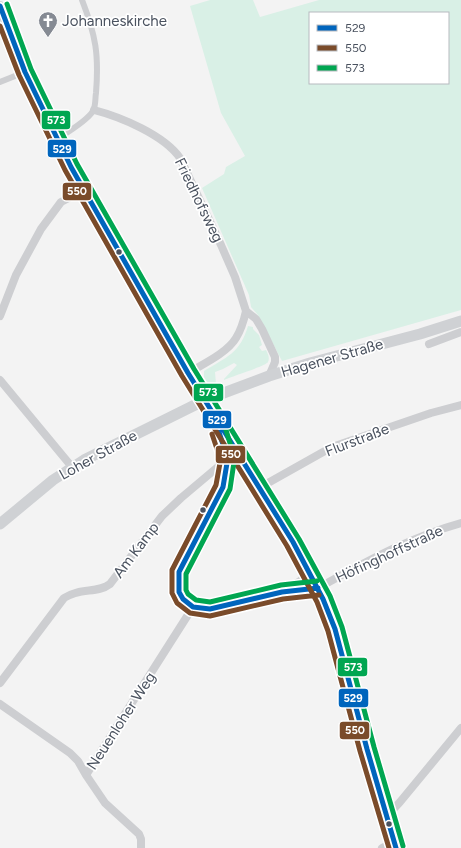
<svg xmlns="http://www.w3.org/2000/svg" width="461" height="848" font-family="Figtree,sans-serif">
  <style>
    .green { fill: #d9f0e6; fill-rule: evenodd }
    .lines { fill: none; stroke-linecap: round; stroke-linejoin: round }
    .pedestrian { stroke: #cdced1; stroke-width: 6 }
    .minor { stroke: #cdced1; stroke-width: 8 }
    .tertiary { stroke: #cdced1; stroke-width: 10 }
    .secondary { stroke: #cfd1d4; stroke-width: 11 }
    .bus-1-casing { stroke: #fff; stroke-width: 8 }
    .bus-2-casing { stroke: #fff; stroke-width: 8 }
    .bus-3-casing { stroke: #fff; stroke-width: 8 }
    .bus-1 { stroke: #0065bd; stroke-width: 5 }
    .bus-2 { stroke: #7a4b2a; stroke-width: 5 }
    .bus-3 { stroke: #00a651; stroke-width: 5 }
    .bus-dot { fill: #4a525f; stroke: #fff; stroke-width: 1.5 }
    .labels { text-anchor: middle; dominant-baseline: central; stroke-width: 3.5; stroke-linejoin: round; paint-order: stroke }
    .poi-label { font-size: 15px; fill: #4a525f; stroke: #fff; text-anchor: start }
    .street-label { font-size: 15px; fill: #4a525f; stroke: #fff }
    .line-badge { stroke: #fff; stroke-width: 1.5 }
    .badge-label { font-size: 11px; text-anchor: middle; font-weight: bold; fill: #fff }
  </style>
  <rect width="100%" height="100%" fill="#f3f3f3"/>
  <!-- green -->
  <path class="green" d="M 210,0 L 253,0 L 260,17 L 319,0 L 461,0 L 461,310 L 282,361 L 258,315 L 251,307 L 249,295 L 202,188 L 224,174 L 226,167 L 245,156 L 221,113 L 190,6 ZM 310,13 L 448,13 L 448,83 L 310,83 Z
    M 248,326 L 253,327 L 253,329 L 259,335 L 262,345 L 259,347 L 262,351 L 266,350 C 268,354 270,358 268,362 C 266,366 232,376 224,380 L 224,379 L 237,365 L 234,363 L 223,369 L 215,372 L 216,384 L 207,382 L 204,377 L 204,371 C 227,357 240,353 248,326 Z"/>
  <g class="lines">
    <!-- pedestrian -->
    <path class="pedestrian" d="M 0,82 L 25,72
      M 57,139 C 68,132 87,121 93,111 C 96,106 95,98 96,93 C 99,55 96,36 82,0"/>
    <!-- minor -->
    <path class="minor" d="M 94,110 C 121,117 164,135 180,158 L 221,245 L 235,277 L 246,311 L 256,319 L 262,329 L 275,357 L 275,362 L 269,376
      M 0,316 L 16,275 L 41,229 L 61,202 L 84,190
      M 429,344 L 461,332
      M 188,373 C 203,364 227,353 236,338 C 241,330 244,320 246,311
      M 0,380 L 72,467
      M 259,488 L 332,447 L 431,413 L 461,405
      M 318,588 C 364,563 410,537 461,523
      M 0,683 L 64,598 C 81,587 97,594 110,584 L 162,516 L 181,498 L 219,466 L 227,463
      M 0,704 L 70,753 L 78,761 L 86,775
      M 387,816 L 400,802 L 461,728
      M 141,848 L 141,839 L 139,834 L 105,803 L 86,775 L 193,607
      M 382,848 L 394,842"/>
    <!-- tertiary -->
    <path class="tertiary" d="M 0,6 L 25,72 L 71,167 L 134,279 L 188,373 L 205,400"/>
    <!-- secondary -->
    <path class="secondary" d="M 205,400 L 216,420 L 223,429 L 298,551 L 315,582 L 331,617 L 367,749 L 396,848
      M 218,428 L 226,454 L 227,463 L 223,487 L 179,572 L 179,592 L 183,599 L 193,607 L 210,609 L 282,592 L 308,590 L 318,588
      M 0,524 L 53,480 L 84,460 L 205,400 L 269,376 L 310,363 L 420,334 L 461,321
      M 288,589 C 300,583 305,583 307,569"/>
    <defs>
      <path id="bus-1" d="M 0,6 L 25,72 L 71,167 L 188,373 L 293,542 L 323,599 L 335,629 L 367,749 L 396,848
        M 219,432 L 226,454 L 227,463 L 223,487 L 179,572 L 179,592 L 183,599 L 193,607 L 210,609 L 282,592 L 318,588"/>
      <path id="bus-2" d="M 0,26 L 19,75 L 65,170 L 182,376 L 287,546 L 317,602 L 328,631 L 360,751 L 389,848
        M 212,434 L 219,455 L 220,463 L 216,485 L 172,570 L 172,593 L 177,603 L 190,613 L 210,616 L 283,599 L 319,595"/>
      <path id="bus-3" d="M 7,4 L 31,69 L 77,164 L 194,369 L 299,539 L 330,596 L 342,627 L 374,747 L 403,846
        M 226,430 L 233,453 L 234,462 L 230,489 L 186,574 L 186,590 L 188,594 L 196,600 L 210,602 L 281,585 L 317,581"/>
    </defs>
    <!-- bus-1 casing -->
    <use href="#bus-1" class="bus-1-casing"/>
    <!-- bus-2 casing -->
    <use href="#bus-2" class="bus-2-casing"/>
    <!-- bus-3 casing -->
    <use href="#bus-3" class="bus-3-casing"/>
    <!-- bus-1 -->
    <use href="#bus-1" class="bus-1"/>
    <!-- bus-2 -->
    <use href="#bus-2" class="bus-2"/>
    <!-- bus-3 -->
    <use href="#bus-3" class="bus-3"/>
  </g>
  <!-- icons -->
  <defs>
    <symbol id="church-pin" viewBox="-11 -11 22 30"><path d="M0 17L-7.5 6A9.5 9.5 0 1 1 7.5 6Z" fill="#858a93" stroke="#fff"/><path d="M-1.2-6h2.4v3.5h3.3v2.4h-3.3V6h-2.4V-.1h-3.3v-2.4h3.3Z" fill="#fff"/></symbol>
  </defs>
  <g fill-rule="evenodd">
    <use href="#church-pin" x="37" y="10" width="22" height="30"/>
  </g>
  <!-- markers -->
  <g class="bus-dot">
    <circle cx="119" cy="252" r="3.5"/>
    <circle cx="203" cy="510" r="3.5"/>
    <circle cx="389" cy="824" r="3.5"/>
  </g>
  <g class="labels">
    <!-- poi labels -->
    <g class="poi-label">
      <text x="62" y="21">Johanneskirche</text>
    </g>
    <!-- street labels -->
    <g class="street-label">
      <text transform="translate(199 200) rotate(64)">Friedhofsweg</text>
      <text transform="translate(332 358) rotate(-16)">Hagener Straße</text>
      <text transform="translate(357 440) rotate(-21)">Flurstraße</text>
      <text transform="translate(98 455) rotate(-29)">Loher Straße</text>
      <text transform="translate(136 550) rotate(-53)">Am Kamp</text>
      <text transform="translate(389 554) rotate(-25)">Höfinghoffstraße</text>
      <text transform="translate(121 721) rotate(-57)">Neuenloher Weg</text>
    </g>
  </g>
  <g class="line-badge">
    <rect x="41" y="110" width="30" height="20" rx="4" fill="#00a651"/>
    <rect x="47" y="139" width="30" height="19" rx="4" fill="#0065bd"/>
    <rect x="62" y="182" width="30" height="19" rx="4" fill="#7a4b2a"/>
    <rect x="193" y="383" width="31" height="19" rx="4" fill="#00a651"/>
    <rect x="202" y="410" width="30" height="19" rx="4" fill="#0065bd"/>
    <rect x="215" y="445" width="31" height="19" rx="4" fill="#7a4b2a"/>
    <rect x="337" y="657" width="31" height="20" rx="4" fill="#00a651"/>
    <rect x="338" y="688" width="31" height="20" rx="4" fill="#0065bd"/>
    <rect x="339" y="721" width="31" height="19" rx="4" fill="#7a4b2a"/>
  </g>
  <g class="badge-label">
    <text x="56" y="124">573</text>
    <text x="62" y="153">529</text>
    <text x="77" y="195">550</text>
    <text x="208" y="396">573</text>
    <text x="217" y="424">529</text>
    <text x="231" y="458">550</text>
    <text x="353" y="671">573</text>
    <text x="353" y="702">529</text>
    <text x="355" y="734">550</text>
  </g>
  <!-- legend -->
  <rect x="309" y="12" width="140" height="72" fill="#ffffff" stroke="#b7babf"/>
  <rect x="317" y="25" width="20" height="6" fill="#0065bd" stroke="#b7babf"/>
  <text x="345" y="32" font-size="12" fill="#4a525f">529</text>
  <rect x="317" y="45" width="20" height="6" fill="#7a4b2a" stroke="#b7babf"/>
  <text x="345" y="52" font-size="12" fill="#4a525f">550</text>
  <rect x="317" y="65" width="20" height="6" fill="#00a651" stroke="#b7babf"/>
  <text x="345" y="72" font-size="12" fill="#4a525f">573</text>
</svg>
